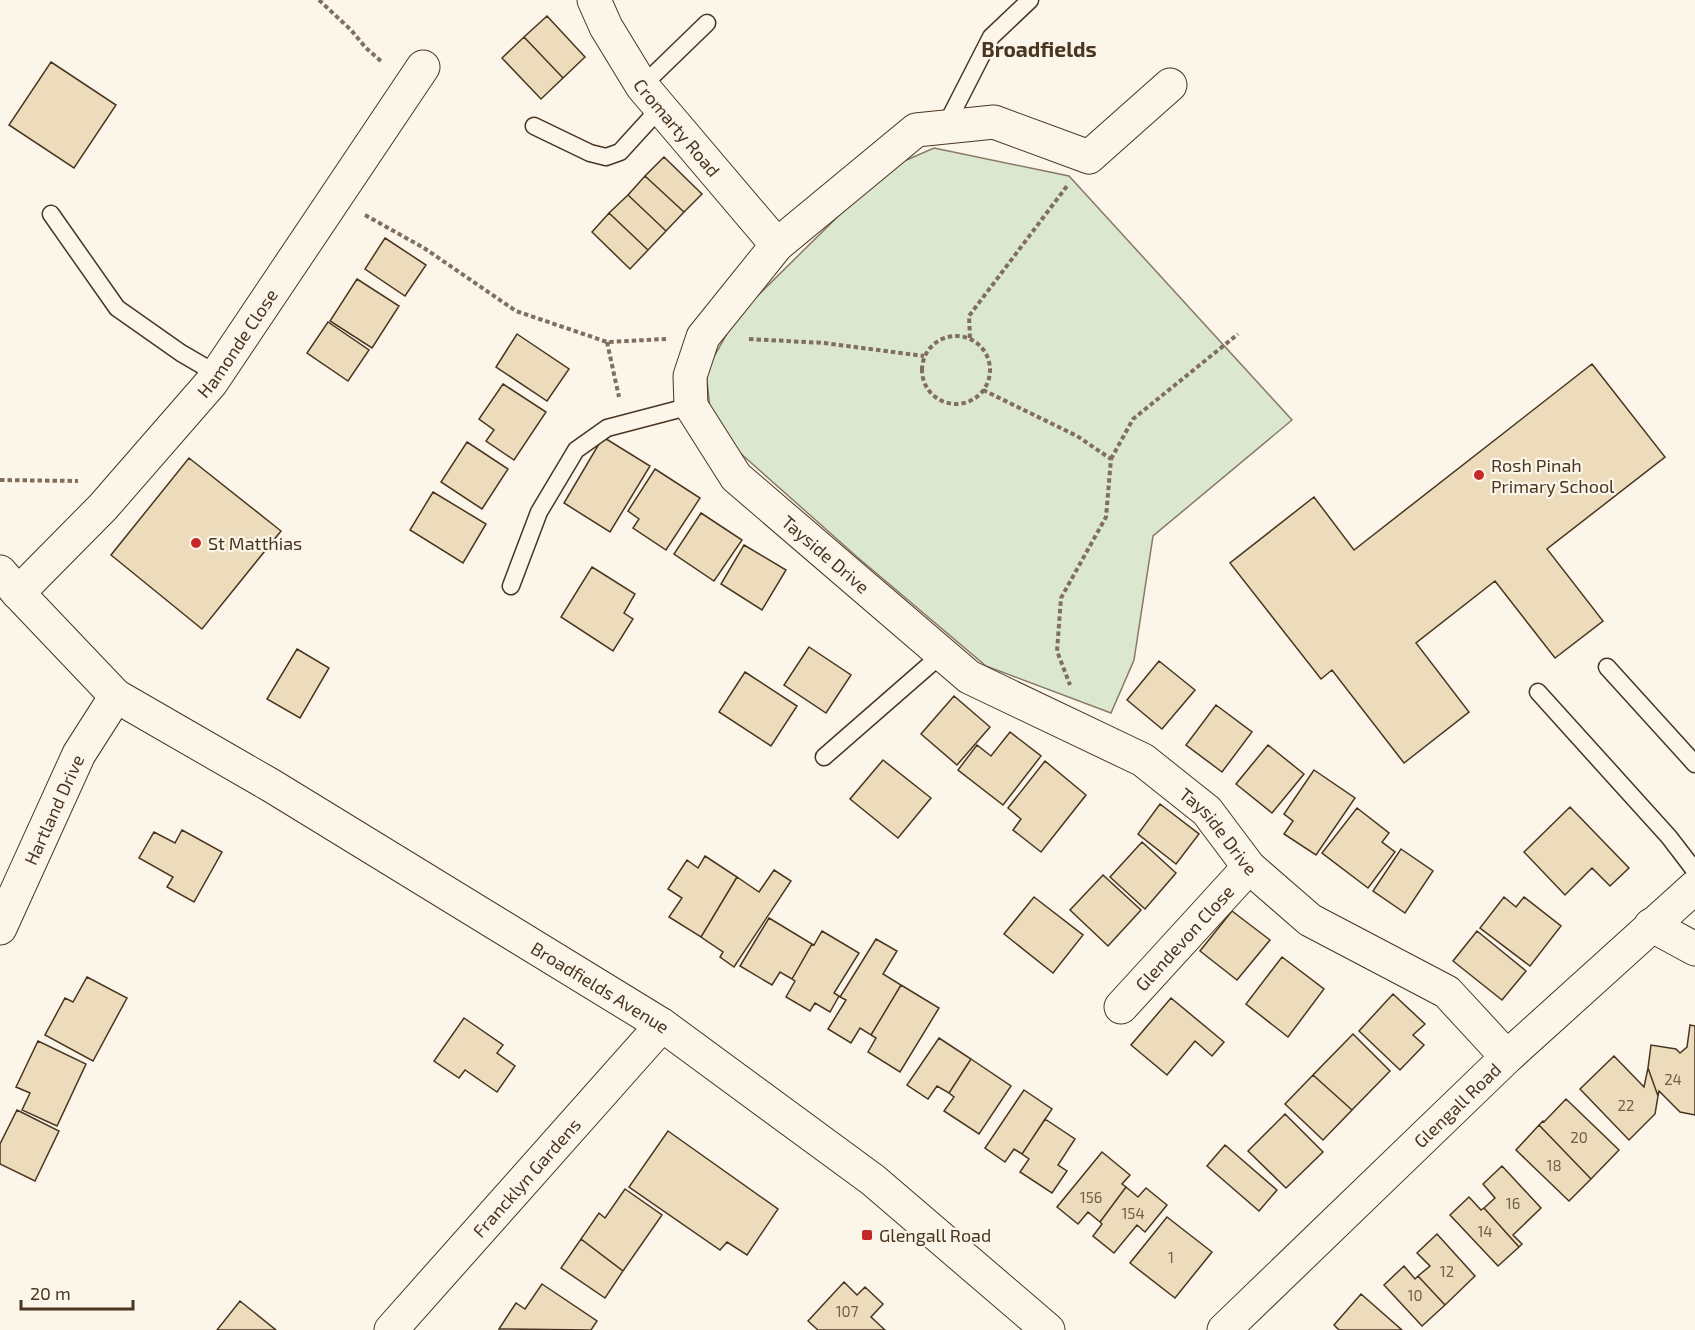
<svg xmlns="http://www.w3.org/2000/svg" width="1695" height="1330" font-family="'Exo 2',sans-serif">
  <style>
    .green { fill: #dce7d0; stroke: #887966; stroke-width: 1.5 }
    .building { fill: #ecdcbc; stroke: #4a3520; stroke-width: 1.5 }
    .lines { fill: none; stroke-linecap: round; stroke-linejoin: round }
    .lane-casing { stroke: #4a3520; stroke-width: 19 }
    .street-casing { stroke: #4a3520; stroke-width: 35 }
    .path { stroke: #7f6f5c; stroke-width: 4; stroke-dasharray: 4.5 3; stroke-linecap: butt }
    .lane { stroke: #fbf6e9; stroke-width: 16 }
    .street { stroke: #fbf6e9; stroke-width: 33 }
    .poi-dot { fill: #c62828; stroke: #fbf6e9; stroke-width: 2 }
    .labels { text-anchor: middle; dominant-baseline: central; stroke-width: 4.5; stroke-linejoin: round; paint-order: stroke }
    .number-label { font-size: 15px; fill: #725f47 }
    .street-label { font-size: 18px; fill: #4a3520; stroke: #fbf6e9 }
    .poi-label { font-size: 18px; fill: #4a3520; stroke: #fbf6e9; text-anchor: start }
    .quarter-label { font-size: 21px; font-weight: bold; fill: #4a3520; stroke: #fbf6e9 }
  </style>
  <rect width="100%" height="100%" fill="#fbf6e9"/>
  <!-- green -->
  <path class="green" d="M 934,148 L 1069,176 L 1292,420 L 1153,536 L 1134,660 L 1111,713 L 986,666 L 856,556 L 712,428 L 706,371 L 737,316 L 886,169 Z"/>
  <!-- building -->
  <path class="building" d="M 547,16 L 585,57 L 563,78 L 524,37 Z
    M 524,37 L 563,78 L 541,99 L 502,58 Z
    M 51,62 L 116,105 L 74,168 L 9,125 Z
    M 664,157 L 702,194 L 684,212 L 645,176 Z
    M 645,176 L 684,212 L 666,231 L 628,195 Z
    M 628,195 L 666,231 L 648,250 L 609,213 Z
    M 609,213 L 648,250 L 630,269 L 592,232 Z
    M 385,238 L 426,265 L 405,296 L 365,269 Z
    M 357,279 L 399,306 L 372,348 L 330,321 Z
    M 328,322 L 369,350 L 348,381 L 307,353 Z
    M 517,334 L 569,369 L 547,401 L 496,367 Z
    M 1592,364 L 1665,457 L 1547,549 L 1603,621 L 1555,658 L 1495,581 L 1416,643 L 1469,712 L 1404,763 L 1332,670 L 1321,679 L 1230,563 L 1314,497 L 1354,550 Z
    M 503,384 L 546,412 L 514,460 L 486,441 L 494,430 L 479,419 Z
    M 603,437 L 650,466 L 610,532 L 564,503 Z
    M 467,442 L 508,469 L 482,509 L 441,482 Z
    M 189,458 L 281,531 L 202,629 L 111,555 Z
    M 655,469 L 700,498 L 666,550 L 633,528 L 639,519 L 628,511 Z
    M 433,492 L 486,524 L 463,563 L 410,530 Z
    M 701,513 L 742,540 L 714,581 L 674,554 Z
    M 744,545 L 786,570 L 762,610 L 721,584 Z
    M 592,567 L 635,594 L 624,613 L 633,619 L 613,651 L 561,617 Z
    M 809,647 L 851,675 L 826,713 L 784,685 Z
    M 297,649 L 329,668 L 300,718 L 267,699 Z
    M 1159,661 L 1195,690 L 1162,729 L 1127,700 Z
    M 745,672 L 797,706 L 771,746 L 719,712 Z
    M 954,696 L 990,727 L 957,765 L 921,734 Z
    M 1216,705 L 1252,732 L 1222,772 L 1186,745 Z
    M 1010,732 L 1041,756 L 1003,805 L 958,770 L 977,745 L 991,756 Z
    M 1268,745 L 1304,774 L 1272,813 L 1236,784 Z
    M 883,760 L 931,798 L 898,838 L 850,799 Z
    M 1045,761 L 1086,795 L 1041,852 L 1013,830 L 1021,819 L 1008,808 Z
    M 1314,770 L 1355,798 L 1316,855 L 1284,834 L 1293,821 L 1284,814 Z
    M 1160,804 L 1199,834 L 1176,864 L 1138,834 Z
    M 1570,807 L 1629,868 L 1610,886 L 1592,868 L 1565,895 L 1524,852 Z
    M 1357,808 L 1389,833 L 1382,842 L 1395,852 L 1368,888 L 1322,853 Z
    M 182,830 L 222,852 L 194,902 L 167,887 L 173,877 L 139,858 L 154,832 L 175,843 Z
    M 1142,842 L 1176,873 L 1145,909 L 1110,877 Z
    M 1401,849 L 1433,871 L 1405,913 L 1373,891 Z
    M 705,856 L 737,877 L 701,937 L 669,917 L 682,898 L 668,889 L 687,860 L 698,868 Z
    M 774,870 L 791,881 L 734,967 L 720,957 L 723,952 L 701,937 L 737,877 L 759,892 Z
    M 1103,875 L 1141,910 L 1108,946 L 1070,910 Z
    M 1034,897 L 1083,935 L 1053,973 L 1004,934 Z
    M 1504,897 L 1516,907 L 1524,897 L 1561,926 L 1530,966 L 1480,928 Z
    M 1232,911 L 1270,940 L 1237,980 L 1200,951 Z
    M 769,918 L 812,944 L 792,979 L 780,972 L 772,985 L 740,966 Z
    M 822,931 L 859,953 L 834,993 L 839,996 L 830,1012 L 815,1003 L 810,1011 L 786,997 L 795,981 L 792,979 L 812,944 L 814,945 Z
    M 1477,931 L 1526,971 L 1502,1000 L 1453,961 Z
    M 876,939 L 897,951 L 883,974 L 901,985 L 871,1035 L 860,1028 L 851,1043 L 828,1029 L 846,1000 L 840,997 Z
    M 1282,957 L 1324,989 L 1288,1037 L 1246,1004 Z
    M 87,977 L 127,998 L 93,1061 L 45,1035 L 65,998 L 73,1002 Z
    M 901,985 L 939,1008 L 900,1072 L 868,1052 L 876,1038 L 871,1035 Z
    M 1393,994 L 1425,1024 L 1413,1035 L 1424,1045 L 1400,1070 L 1359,1031 Z
    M 1171,998 L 1224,1042 L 1212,1056 L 1195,1041 L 1167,1075 L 1131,1045 Z
    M 464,1018 L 503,1045 L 497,1053 L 515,1066 L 497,1092 L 465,1070 L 459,1078 L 434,1061 Z
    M 1690,1025 L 1695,1026 L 1695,1115 L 1680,1112 L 1659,1091 L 1658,1096 L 1648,1068 L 1651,1045 L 1676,1049 L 1680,1053 L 1687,1047 Z
    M 1353,1034 L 1390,1071 L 1352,1110 L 1313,1075 Z
    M 939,1038 L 971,1059 L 949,1093 L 937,1086 L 928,1099 L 907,1085 Z
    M 38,1041 L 86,1064 L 57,1126 L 22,1110 L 30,1093 L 16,1087 Z
    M 1614,1056 L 1644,1087 L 1648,1068 L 1658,1096 L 1655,1114 L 1629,1140 L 1580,1089 Z
    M 971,1059 L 1011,1086 L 979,1134 L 944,1111 L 954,1097 L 949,1093 Z
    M 1313,1075 L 1352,1110 L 1323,1140 L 1285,1104 Z
    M 1024,1090 L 1052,1109 L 1022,1154 L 1014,1149 L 1005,1162 L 985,1148 Z
    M 1566,1099 L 1619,1150 L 1591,1179 L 1539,1125 L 1543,1121 L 1544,1122 Z
    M 17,1110 L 59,1131 L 35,1181 L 0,1164 L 0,1144 Z
    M 1285,1114 L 1323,1152 L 1286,1188 L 1248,1151 Z
    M 1045,1119 L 1075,1139 L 1058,1165 L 1067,1171 L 1052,1193 L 1020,1172 L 1029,1159 L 1022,1154 Z
    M 1539,1125 L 1591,1179 L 1569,1201 L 1516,1150 Z
    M 668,1131 L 778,1209 L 747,1255 L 727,1242 L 720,1250 L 629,1187 Z
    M 1225,1145 L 1277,1190 L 1259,1211 L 1207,1166 Z
    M 1102,1152 L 1130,1175 L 1122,1184 L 1126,1187 L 1100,1222 L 1088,1212 L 1078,1224 L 1057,1207 Z
    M 1502,1166 L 1541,1208 L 1513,1235 L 1522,1244 L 1519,1247 L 1484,1208 L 1495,1198 L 1483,1184 Z
    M 1126,1187 L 1138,1197 L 1146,1188 L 1167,1205 L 1145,1232 L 1137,1225 L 1114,1253 L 1093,1236 L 1102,1224 L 1100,1222 Z
    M 625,1189 L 662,1215 L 623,1271 L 581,1239 L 599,1213 L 605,1218 Z
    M 1469,1197 L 1481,1210 L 1484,1208 L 1519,1247 L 1498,1266 L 1450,1215 Z
    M 1167,1217 L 1212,1252 L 1175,1298 L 1130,1263 Z
    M 1437,1234 L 1475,1276 L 1445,1305 L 1418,1276 L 1430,1266 L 1417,1253 Z
    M 581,1239 L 623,1271 L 605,1298 L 561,1268 Z
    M 1404,1266 L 1415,1279 L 1418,1276 L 1445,1305 L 1422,1326 L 1384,1285 Z
    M 844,1282 L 857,1295 L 865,1287 L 883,1304 L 871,1317 L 885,1330 L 818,1330 L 808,1321 Z
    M 542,1284 L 597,1321 L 591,1330 L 499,1329 L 516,1303 L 525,1309 Z
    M 1361,1294 L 1402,1330 L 1339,1330 L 1334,1325 Z
    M 240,1301 L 276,1330 L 217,1330 Z"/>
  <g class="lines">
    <defs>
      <path id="lane" d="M 642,86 L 707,23
        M 534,126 L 590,153 L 606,157 L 620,152 L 661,107
        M 945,127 L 991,37 L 1030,0
        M 51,214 L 117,308 L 181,353 L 217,374
        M 511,586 L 539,512 L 576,450 L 607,428 L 691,406
        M 1607,667 L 1695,764
        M 1538,692 L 1669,837 L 1695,871
        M 824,757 L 942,654"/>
      <g id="street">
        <path id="s1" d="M 594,0 L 606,27 L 642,86 L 777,245"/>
        <path id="s2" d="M 1170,85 L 1089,157 L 994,122 L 916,130 L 777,245 L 703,337 L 690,376 L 691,406 L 736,477 L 969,677 L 1143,760 L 1207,811 L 1249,867 L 1310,920 L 1447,992 L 1507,1057"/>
        <path id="s3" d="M 0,572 L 18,593 L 116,696 L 272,786 L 662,1025 L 873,1180 L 1048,1330"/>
        <path id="s4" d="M 18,593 L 103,507 L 211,383 L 423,67"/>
        <path d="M 1651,925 L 1695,949"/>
        <path id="s5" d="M 0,928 L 79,754 L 116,696"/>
        <path id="s6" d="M 1121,1007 L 1249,867"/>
        <path id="s7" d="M 391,1330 L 662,1025"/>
        <path id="s8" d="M 1224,1330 L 1507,1057 L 1695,887"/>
      </g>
    </defs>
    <!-- lane casing -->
    <use href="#lane" class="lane-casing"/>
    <!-- street casing -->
    <use href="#street" class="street-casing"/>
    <!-- path -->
    <path class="path" d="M 319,0 L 351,30 L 366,48 L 382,62
      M 365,215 L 424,248 L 516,311 L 607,342 L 666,339
      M922 370a34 34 0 1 1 68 0a34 34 0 1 1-68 0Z
      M 970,338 L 969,316 L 1067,186
      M 749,339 L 824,343 L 924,356
      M 607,342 L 619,397
      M 983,390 L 1077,436 L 1111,459 L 1106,517 L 1061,598 L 1057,651 L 1070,685
      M 1111,459 L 1133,419 L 1238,334
      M 0,480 L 78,481"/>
    <!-- lane -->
    <use href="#lane" class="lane"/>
    <!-- street -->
    <use href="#street" class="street"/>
  </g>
  <!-- markers -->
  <g class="poi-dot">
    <circle cx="1479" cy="475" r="6"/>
    <circle cx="196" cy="543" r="6"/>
    <rect x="861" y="1229" width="12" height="12" rx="3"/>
  </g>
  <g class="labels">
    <!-- number labels -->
    <g class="number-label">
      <text x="1673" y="1079">24</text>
      <text x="1626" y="1105">22</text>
      <text x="1579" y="1137">20</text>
      <text x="1554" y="1165">18</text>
      <text x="1091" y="1197">156</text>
      <text x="1513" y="1203">16</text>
      <text x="1133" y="1213">154</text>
      <text x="1485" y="1231">14</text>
      <text x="1171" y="1257">1</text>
      <text x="1447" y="1271">12</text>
      <text x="1415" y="1295">10</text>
      <text x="847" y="1311">107</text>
    </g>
    <!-- street labels -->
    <g class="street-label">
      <text stroke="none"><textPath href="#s1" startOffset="153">Cromarty Road</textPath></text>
      <text stroke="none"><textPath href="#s4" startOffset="333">Hamonde Close</textPath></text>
      <text stroke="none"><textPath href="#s2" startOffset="860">Tayside Drive</textPath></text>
      <text stroke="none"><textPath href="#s5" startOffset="130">Hartland Drive</textPath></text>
      <text stroke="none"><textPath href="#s2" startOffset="1346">Tayside Drive</textPath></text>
      <text stroke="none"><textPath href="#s6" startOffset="94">Glendevon Close</textPath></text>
      <text stroke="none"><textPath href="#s3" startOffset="735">Broadfields Avenue</textPath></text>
      <text stroke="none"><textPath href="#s8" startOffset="324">Glengall Road</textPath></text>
      <text stroke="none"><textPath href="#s7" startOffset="204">Francklyn Gardens</textPath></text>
    </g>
    <!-- poi labels -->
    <g class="poi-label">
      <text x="1491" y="465">Rosh Pinah<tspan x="1491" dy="21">Primary School</tspan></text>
      <text x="208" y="543">St Matthias</text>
      <text x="879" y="1235">Glengall Road</text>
    </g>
    <!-- quarter labels -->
    <g class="quarter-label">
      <text x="1039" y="48">Broadfields</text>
    </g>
  </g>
  <!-- scale -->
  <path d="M21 1300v9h112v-9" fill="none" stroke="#4a3520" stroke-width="3"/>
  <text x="30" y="1300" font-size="18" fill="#4a3520" stroke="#fbf6e9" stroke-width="4.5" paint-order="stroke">20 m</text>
</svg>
